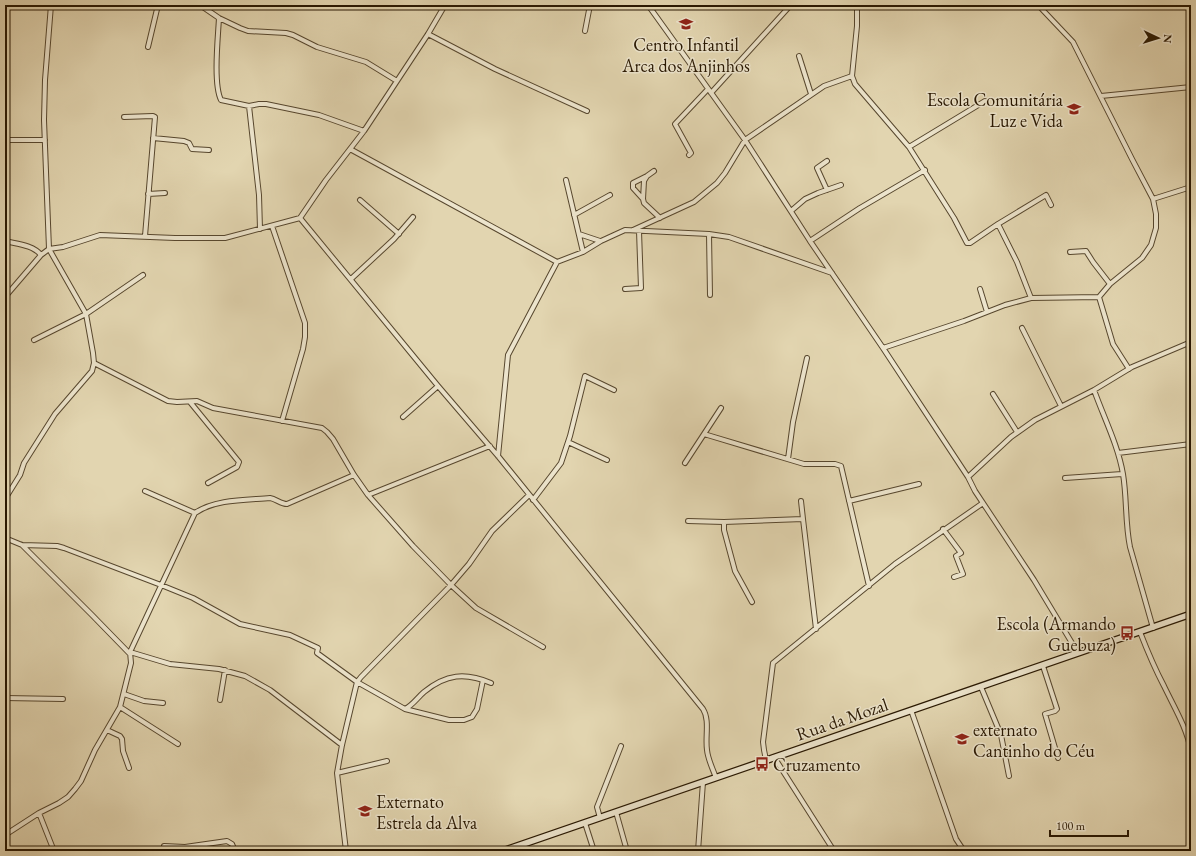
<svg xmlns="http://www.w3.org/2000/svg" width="1196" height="856" font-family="'EB Garamond',serif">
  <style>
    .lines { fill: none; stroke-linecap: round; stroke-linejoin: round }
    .minor-casing { stroke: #57472e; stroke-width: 6 }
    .secondary-casing { stroke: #291802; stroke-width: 8 }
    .minor { stroke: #ece4cc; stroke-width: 4 }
    .secondary { stroke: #ece4cc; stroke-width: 5.5 }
    .labels { text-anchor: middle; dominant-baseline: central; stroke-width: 3; stroke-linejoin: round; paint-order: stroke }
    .poi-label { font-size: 18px; fill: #291802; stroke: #ece4cc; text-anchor: start }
    .street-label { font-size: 18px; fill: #291802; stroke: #ece4cc }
  </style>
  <rect width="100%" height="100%" fill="#e2d5b0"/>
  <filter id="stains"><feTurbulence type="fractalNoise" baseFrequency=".005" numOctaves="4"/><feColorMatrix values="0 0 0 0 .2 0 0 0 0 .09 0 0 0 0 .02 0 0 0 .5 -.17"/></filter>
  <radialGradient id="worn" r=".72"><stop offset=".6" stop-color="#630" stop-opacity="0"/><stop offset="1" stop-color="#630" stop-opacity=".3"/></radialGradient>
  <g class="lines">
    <defs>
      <path id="minor" d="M 200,5 L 219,18 L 240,28 L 248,31 L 286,33 L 293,35 L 317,47 L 366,62 L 397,81
        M 648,5 L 745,140 L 810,241 L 883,348 L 968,477 L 975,491 L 1034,580 L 1078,653
        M 857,5 L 857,26 L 852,76 L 855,84 L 909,147 L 954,218 L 967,243 L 970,243 L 998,224 L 1046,195 L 1051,205
        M 1038,5 L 1073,42 L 1132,159 L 1153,199 L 1156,214 L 1156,228 L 1151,245 L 1142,258 L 1110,284 L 1099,297 L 1113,344 L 1129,369
        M 219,18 C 218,37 213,84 221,100 L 249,106 L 259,104 L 266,104 L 319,115 L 364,131
        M 585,31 L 590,5
        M 428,34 L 495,69 L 587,111
        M 148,47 L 158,5
        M 799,56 L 811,94
        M 711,93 L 789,7
        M 1101,96 L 1191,87
        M 249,106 L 259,195 L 260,229
        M 124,117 L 153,116 L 155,117 L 145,236
        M 153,138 L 184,141 L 189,143 L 192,149 L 209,150
        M 5,140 L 45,140
        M 909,147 L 985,101
        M 350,149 L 557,262
        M 689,155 L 691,153 L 675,124 L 708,89
        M 827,161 L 817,168 L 827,190
        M 654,171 L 647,176 L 644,181 L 643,199 L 644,203 L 660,218
        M 566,180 L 583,252
        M 148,194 L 165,193
        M 643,199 L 633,188 L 633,183 L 647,176
        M 1153,199 L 1191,187
        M 360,200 L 399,234
        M 791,211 L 805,199 L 818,193 L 841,185
        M 574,215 L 610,195
        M 300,218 L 438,386 L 498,456 L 703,709 C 710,720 705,737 707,750 C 708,760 713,769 716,778
        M 998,224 L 1017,262 L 1031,298
        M 272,226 L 305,323 L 305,337 L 303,349 L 282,421
        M 633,230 L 694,202 L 717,183 L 725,173 L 745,140 L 824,86 L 852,76
        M 579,234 L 600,241
        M 709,234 L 710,295
        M 5,241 C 17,244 33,245 41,255
        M 810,241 L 860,208 L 925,170
        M 1070,252 L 1086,251 L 1093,262 L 1110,284
        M 351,279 L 394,239 L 413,217
        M 625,289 L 641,288 L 639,231
        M 980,289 L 987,312
        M 5,297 L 41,255 L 49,249 L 44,120 L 45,80 L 51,5
        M 1022,328 L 1061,406
        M 34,340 L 86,314 L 143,275
        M 883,348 L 964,321 L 1005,305 L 1031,298 L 1099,297
        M 94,363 L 168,401 L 177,402 L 197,401 L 213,408 L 322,428 L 327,432 L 333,439 L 354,475 L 368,495 L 413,546 L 451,585 L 476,608 L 543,647
        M 1094,390 C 1104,418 1118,445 1123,474 C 1127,498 1125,523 1130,547 L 1153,628
        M 993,394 L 1017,432
        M 190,402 L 239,462 L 237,467 L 208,483
        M 721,408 L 704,434 L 804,464 L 835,464 L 841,466 L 869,586
        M 403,417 L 438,386
        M 568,442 L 607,460
        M 1118,453 L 1191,444
        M 498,456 L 508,355 L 557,262 L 583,252 L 601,241 L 625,230 L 709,234 L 729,237 L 832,273
        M 788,459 L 793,422 L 807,358
        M 685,463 L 704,434
        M 968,477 L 1011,437 L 1035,420 L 1094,390 L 1132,367 L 1191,342
        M 1065,478 L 1122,474
        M 145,491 L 195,513
        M 368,495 L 490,446
        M 5,499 L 20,475 L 24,463 L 55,414 L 92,371 L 94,363 L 93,353 L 86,314 L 49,249 L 63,247 L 100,235 L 175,238 L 225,238 L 300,218 L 326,180 L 364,131 L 428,34 L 445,5
        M 533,500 L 561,463 L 570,436 L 585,376 L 614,390
        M 801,501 L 803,519
        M 849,501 L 919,484
        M 688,521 L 724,522 L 803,519 L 816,629
        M 724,522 L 724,530 L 735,571 L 752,602
        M 943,529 L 961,553 L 956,556 L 963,574 L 954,577
        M 5,538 L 22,545 L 57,546 L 64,548 L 161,585 L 193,598 L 240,624 L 290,635 L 318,648 L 317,653 L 357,682 L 405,709 C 413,705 417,698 424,692 C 446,674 465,672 491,683
        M 22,545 L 92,615 L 130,654
        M 1140,632 C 1147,650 1155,669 1164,686 C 1174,707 1187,728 1191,751
        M 130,652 L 170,664 L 219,669 L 245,676 L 270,690 L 342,745
        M 1043,666 L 1057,709 L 1055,711 L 1045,714 L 1058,758
        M 981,687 L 1001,735 L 1009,776
        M 124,694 L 144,701 L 163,703
        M 5,698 L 63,699
        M 220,700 L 225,670
        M 120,707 L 178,744
        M 405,709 L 449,720 L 464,720 L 472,717 L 477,709 L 483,680
        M 911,710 L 956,839 L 964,851
        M 107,730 L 120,736 L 122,739 L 123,751 L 129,768
        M 774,757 L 834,851
        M 766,760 L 764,750 L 763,742 L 773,663 L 895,564 L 983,503
        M 1191,762 L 1191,788
        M 337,773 L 387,761
        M 616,812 L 627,851
        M 39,813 L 54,851
        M 600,818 L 597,807 L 621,746
        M 585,823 L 594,851
        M 5,835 L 39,813 L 59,803 L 68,797 L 75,789 L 81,781 L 95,750 L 120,707 L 131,663 L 130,652 L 195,513 C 215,499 246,500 270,498 C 276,499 281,504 287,504 L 354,475
        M 164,846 L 185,847 L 227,841 L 232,844 L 235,851
        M 346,851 L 337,773 L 342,745 L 357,682 L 361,677 L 451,585 L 469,564 L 492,531 L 529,495
        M 698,851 L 703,782"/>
      <path id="secondary" d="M 503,851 L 1191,614"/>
    </defs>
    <!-- minor casing -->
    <use href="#minor" class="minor-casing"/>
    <!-- secondary casing -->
    <use href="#secondary" class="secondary-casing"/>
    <!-- minor -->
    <use href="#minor" class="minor"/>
    <!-- secondary -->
    <use href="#secondary" class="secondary"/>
  </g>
  <!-- icons -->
  <defs>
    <symbol id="school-bare" viewBox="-9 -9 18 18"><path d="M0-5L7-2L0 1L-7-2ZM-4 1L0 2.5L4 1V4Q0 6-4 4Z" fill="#8f2418" stroke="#ece4cc" stroke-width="2.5" paint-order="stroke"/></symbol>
    <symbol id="bus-bare" viewBox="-9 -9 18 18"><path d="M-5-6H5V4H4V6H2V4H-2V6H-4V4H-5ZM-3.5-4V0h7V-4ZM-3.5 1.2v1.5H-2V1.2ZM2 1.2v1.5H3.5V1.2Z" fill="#8f2418" stroke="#ece4cc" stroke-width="2.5" paint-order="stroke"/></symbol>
    <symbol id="university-bare" viewBox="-9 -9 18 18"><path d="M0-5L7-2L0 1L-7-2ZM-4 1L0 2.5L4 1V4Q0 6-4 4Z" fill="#8f2418" stroke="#ece4cc" stroke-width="2.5" paint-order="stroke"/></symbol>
  </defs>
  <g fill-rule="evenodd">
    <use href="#school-bare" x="676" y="14" width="20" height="20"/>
    <use href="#school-bare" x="1064" y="99" width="20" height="20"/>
    <use href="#bus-bare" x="1117" y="623" width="20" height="20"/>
    <use href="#school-bare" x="952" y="729" width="20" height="20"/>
    <use href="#bus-bare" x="752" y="754" width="20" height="20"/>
    <use href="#university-bare" x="355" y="801" width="20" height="20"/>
  </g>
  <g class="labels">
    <!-- poi labels -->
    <g class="poi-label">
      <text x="686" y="44" text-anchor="middle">Centro Infantil<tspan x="686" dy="21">Arca dos Anjinhos</tspan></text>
      <text x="1063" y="99" text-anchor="end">Escola Comunitária<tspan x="1063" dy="21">Luz e Vida</tspan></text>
      <text x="1116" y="623" text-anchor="end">Escola (Armando<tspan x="1116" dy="21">Guebuza)</tspan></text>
      <text x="973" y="729">externato<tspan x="973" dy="21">Cantinho do Céu</tspan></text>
      <text x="773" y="764">Cruzamento</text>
      <text x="376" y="801">Externato<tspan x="376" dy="21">Estrela da Alva</tspan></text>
    </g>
    <!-- street labels -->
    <g class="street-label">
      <text transform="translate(842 719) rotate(-19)">Rua da Mozal</text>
    </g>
  </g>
  <!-- margin -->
  <rect width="1196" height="856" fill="none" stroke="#e2d5b0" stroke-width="20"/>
  <rect x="6" y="6" width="1184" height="844" fill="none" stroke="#291802" stroke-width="2"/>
  <rect x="10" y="10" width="1176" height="836" fill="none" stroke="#291802"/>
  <!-- north arrow -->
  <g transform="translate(1158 38) rotate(94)" stroke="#ece4cc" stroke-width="3" paint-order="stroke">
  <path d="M0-3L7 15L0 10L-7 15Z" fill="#291802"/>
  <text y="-6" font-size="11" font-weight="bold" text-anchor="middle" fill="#291802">N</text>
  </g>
  <!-- scale -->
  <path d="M1050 830v6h78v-6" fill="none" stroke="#291802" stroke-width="2"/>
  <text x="1056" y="830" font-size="12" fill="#291802" stroke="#ece4cc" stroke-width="3" paint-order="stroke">100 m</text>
  <rect width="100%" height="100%" filter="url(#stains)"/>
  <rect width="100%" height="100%" fill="url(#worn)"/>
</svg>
